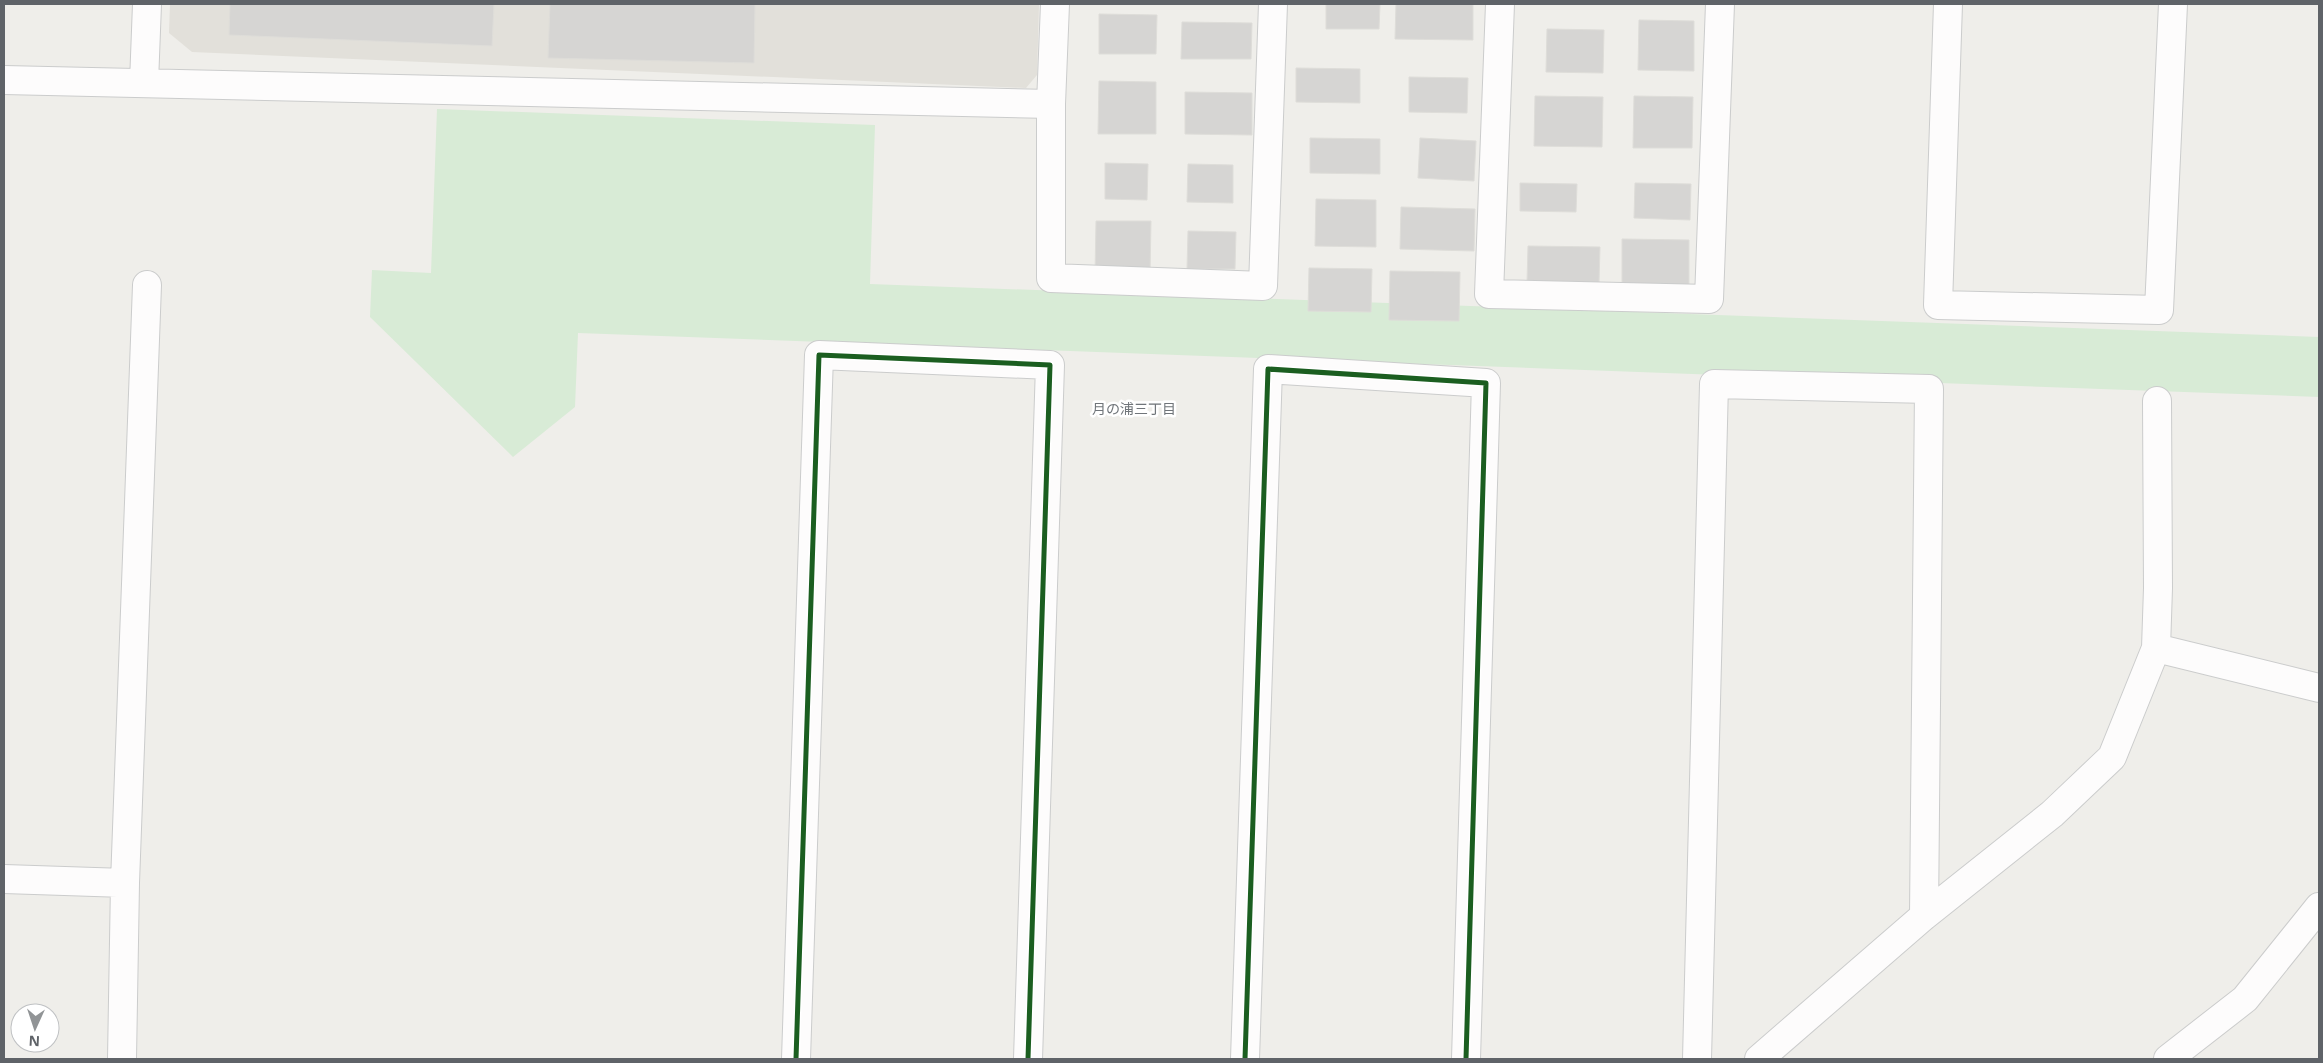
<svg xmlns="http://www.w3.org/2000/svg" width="2323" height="1063" font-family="'Noto Sans','Noto Sans JP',sans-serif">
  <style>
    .education { fill: #e2e0da }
    .green { fill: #d8ebd6 }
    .building { fill: #d6d5d3; stroke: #deddd9 }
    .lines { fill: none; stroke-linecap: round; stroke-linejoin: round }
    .minor-casing { stroke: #cbcccc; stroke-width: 30 }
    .minor { stroke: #fdfcfc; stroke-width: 28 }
    .cycleway-casing { stroke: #fff; stroke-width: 8 }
    .cycleway { stroke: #1b5e20; stroke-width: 5 }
    .labels { text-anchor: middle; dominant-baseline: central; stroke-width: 5; stroke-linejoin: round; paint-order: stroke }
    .neighbourhood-label { font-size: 14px; fill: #70757a; stroke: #fff }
  </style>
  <rect width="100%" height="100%" fill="#efeeea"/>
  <!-- education -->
  <path class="education" d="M 170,4 L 1039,4 L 1037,75 L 1026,88 L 192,52 L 169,33 Z"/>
  <!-- green -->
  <path class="green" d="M 437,109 L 875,125 L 870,284 L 2319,337 L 2319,397 L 578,333 L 575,407 L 513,457 L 370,317 L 372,270 L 431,273 Z"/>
  <!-- building -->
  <path class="building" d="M 230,4 L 494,4 L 492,46 L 229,35 Z
    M 550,4 L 755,4 L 754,63 L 548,58 Z
    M 1326,4 L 1380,4 L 1379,29 L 1326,29 Z
    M 1396,4 L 1473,4 L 1473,40 L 1395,39 Z
    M 1099,14 L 1157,15 L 1156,54 L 1099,54 Z
    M 1639,20 L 1694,21 L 1694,71 L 1638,70 Z
    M 1182,22 L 1252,23 L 1251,59 L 1181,59 Z
    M 1547,29 L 1604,30 L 1603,73 L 1546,72 Z
    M 1296,68 L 1360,69 L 1360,103 L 1296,102 Z
    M 1409,77 L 1468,78 L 1467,113 L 1409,112 Z
    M 1099,81 L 1156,82 L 1156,134 L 1098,134 Z
    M 1185,92 L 1252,93 L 1252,135 L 1185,134 Z
    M 1535,96 L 1603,97 L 1602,147 L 1534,146 Z
    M 1634,96 L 1693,97 L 1692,148 L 1633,148 Z
    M 1310,138 L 1380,139 L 1380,174 L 1310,173 Z
    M 1420,138 L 1476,141 L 1474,181 L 1418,178 Z
    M 1105,163 L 1148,164 L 1147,200 L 1105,199 Z
    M 1188,164 L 1233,165 L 1233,203 L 1187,202 Z
    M 1520,183 L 1577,184 L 1576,212 L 1520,211 Z
    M 1635,183 L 1691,184 L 1690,220 L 1634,218 Z
    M 1316,199 L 1376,200 L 1376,247 L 1315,246 Z
    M 1401,207 L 1475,209 L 1474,251 L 1400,249 Z
    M 1096,221 L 1151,221 L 1150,275 L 1095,274 Z
    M 1188,231 L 1236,232 L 1235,269 L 1187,269 Z
    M 1622,239 L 1689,240 L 1689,285 L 1622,284 Z
    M 1528,246 L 1600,247 L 1599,283 L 1527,282 Z
    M 1309,268 L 1372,269 L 1371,312 L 1308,311 Z
    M 1390,271 L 1460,272 L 1459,321 L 1389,320 Z"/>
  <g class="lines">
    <defs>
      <path id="minor" d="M 1055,4 L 1051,104 L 1051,278 L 1263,286 L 1273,4
        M 1500,4 L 1489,294 L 1709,299 L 1720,4
        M 1948,4 L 1938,305 L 2159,310 L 2173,4
        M 4,80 L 1051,104
        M 144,83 L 147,4
        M 2156,648 L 2319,688
        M 4,879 L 125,883
        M 122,1059 L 125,883 L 147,285
        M 796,1059 L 819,355 L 1050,365 L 1028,1059
        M 1245,1059 L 1268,369 L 1486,383 L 1466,1059
        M 1697,1059 L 1714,384 L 1929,389 L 1924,916
        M 1759,1059 L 1924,916 L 2052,814 L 2112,757 L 2156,648 L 2158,588 L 2157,401
        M 2168,1059 L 2245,999 L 2319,907"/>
    </defs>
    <!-- minor casing -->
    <use href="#minor" class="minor-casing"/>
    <!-- minor -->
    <use href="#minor" class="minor"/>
    <defs>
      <path id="cycleway" d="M 796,1059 L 819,355 L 1050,365 L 1028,1059
        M 1245,1059 L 1268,369 L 1486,383 L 1466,1059"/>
    </defs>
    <!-- cycleway casing -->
    <use href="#cycleway" class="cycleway-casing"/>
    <!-- cycleway -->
    <use href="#cycleway" class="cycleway"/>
  </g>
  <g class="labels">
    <!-- neighbourhood labels -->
    <g class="neighbourhood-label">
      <text x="1134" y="408">月の浦三丁目</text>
    </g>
  </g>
  <!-- border -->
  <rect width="2323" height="1063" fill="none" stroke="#5f6368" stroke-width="10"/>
  <!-- north arrow -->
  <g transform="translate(35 1028) rotate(183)"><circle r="24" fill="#ffffff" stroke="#bfc1c3"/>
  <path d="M0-4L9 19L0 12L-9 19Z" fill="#919496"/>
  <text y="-8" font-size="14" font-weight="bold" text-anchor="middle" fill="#5f6368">N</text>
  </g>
</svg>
